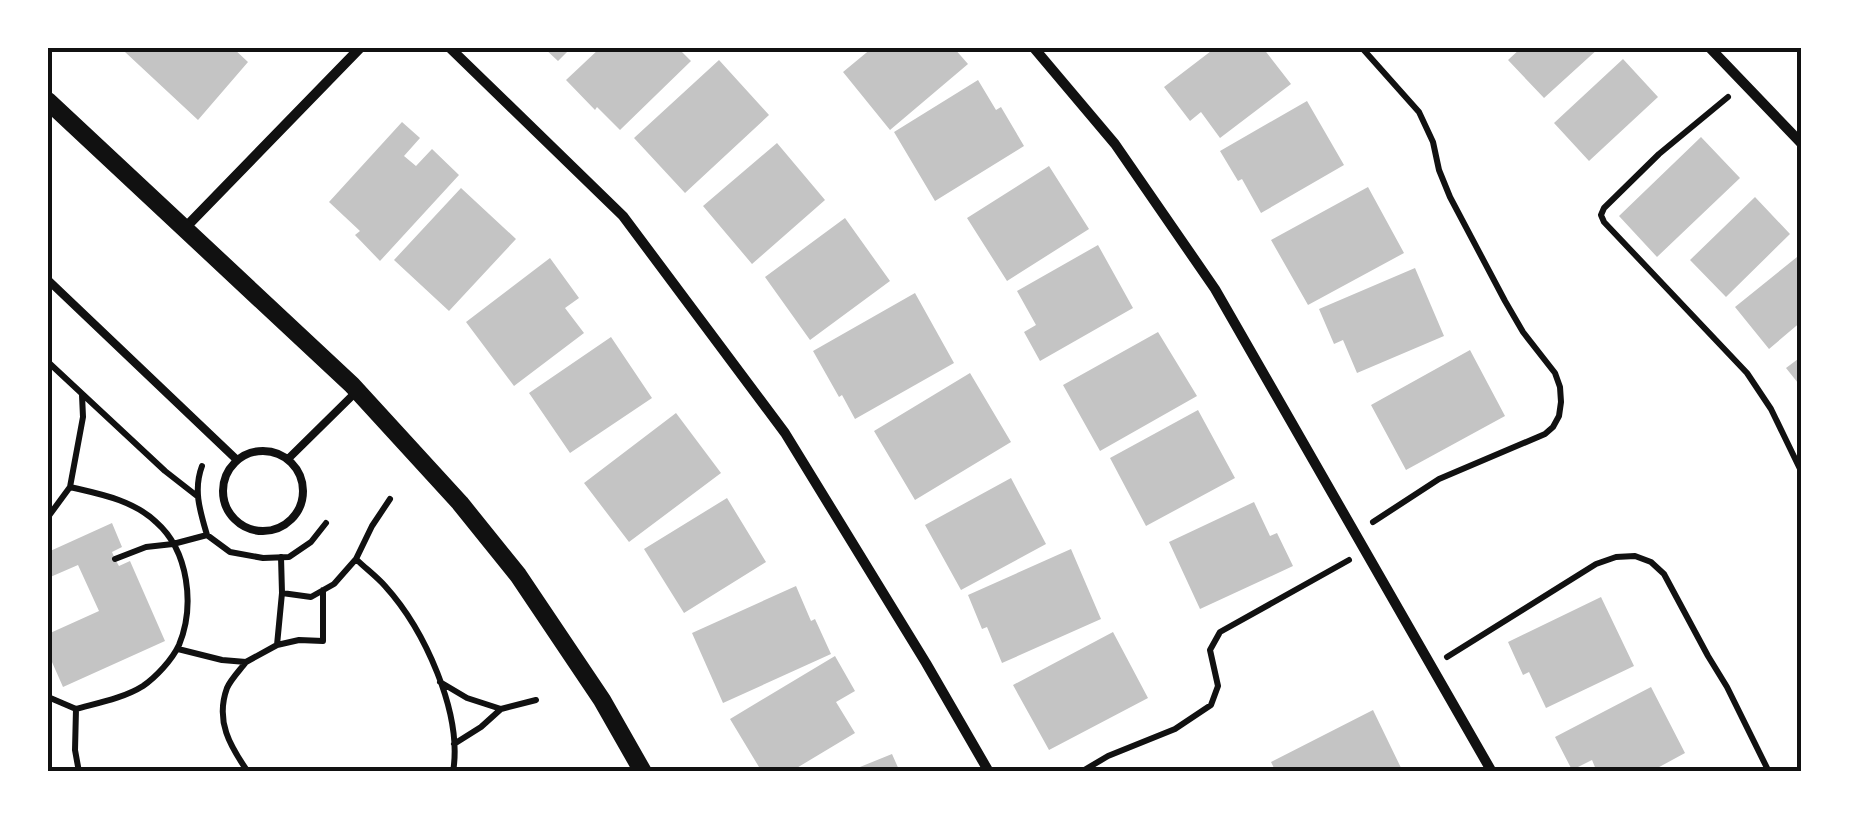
<svg xmlns="http://www.w3.org/2000/svg" width="1849" height="819" font-family="'Roboto Condensed',sans-serif">
  <style>
    .building { fill: #c4c4c4 }
    .lines { fill: none; stroke-linecap: round; stroke-linejoin: round }
    .path { stroke: #111; stroke-width: 6 }
    .service { stroke: #111; stroke-width: 8 }
    .minor { stroke: #111; stroke-width: 10 }
    .tertiary { stroke: #111; stroke-width: 18 }
    .neatline { fill: none; stroke: #111; stroke-width: 4 }
  </style>
  <rect width="100%" height="100%" fill="#fff"/>
  <!-- building -->
  <path class="building" d="M 129,48 L 233,48 L 248,62 L 198,120 L 125,52 Z
    M 544,48 L 571,48 L 558,61 Z
    M 600,48 L 678,48 L 691,61 L 620,130 L 597,107 L 595,110 L 566,80 Z
    M 872,48 L 954,48 L 968,64 L 890,130 L 843,72 Z
    M 1215,48 L 1263,48 L 1291,84 L 1220,138 L 1201,112 L 1190,121 L 1164,87 Z
    M 1521,48 L 1599,48 L 1544,98 L 1508,60 Z
    M 1623,59 L 1658,97 L 1589,161 L 1554,123 Z
    M 719,60 L 769,115 L 685,193 L 634,138 Z
    M 978,80 L 996,110 L 1001,107 L 1024,146 L 935,201 L 894,132 Z
    M 1307,101 L 1344,165 L 1261,213 L 1242,179 L 1238,181 L 1220,151 Z
    M 402,122 L 420,138 L 404,156 L 416,166 L 432,149 L 459,175 L 380,261 L 355,235 L 360,231 L 329,202 Z
    M 1701,137 L 1740,178 L 1657,257 L 1619,216 Z
    M 777,143 L 825,200 L 752,264 L 703,206 Z
    M 1049,166 L 1089,229 L 1007,281 L 967,218 Z
    M 1368,187 L 1404,253 L 1308,305 L 1271,240 Z
    M 461,188 L 516,239 L 449,311 L 394,260 Z
    M 1755,197 L 1790,234 L 1726,297 L 1690,260 Z
    M 845,218 L 890,281 L 810,340 L 765,277 Z
    M 1098,245 L 1133,308 L 1040,361 L 1024,332 L 1036,325 L 1017,291 Z
    M 1802,253 L 1802,321 L 1769,349 L 1735,307 Z
    M 550,258 L 579,298 L 565,308 L 584,333 L 514,386 L 466,322 Z
    M 1415,268 L 1444,336 L 1357,373 L 1343,340 L 1334,344 L 1319,309 Z
    M 915,293 L 954,363 L 855,419 L 842,395 L 839,397 L 813,351 Z
    M 1158,332 L 1197,396 L 1100,451 L 1063,385 Z
    M 611,337 L 652,398 L 570,453 L 529,393 Z
    M 1470,350 L 1505,416 L 1406,470 L 1371,405 Z
    M 1802,356 L 1802,388 L 1786,368 Z
    M 970,373 L 1011,442 L 915,500 L 874,431 Z
    M 1198,410 L 1235,478 L 1146,526 L 1110,458 Z
    M 676,413 L 721,473 L 629,542 L 584,483 Z
    M 1011,478 L 1046,544 L 961,590 L 925,525 Z
    M 727,498 L 766,562 L 684,613 L 644,549 Z
    M 1254,502 L 1270,536 L 1277,533 L 1293,566 L 1200,609 L 1169,542 Z
    M 112,523 L 122,547 L 112,552 L 115,559 L 119,566 L 130,561 L 165,641 L 63,687 L 48,653 L 48,634 L 99,611 L 78,565 L 48,578 L 48,552 Z
    M 1071,549 L 1101,619 L 1002,663 L 987,627 L 982,629 L 968,595 Z
    M 796,586 L 811,621 L 815,619 L 831,654 L 723,703 L 692,633 Z
    M 1601,597 L 1634,666 L 1546,708 L 1529,672 L 1523,675 L 1508,642 Z
    M 1113,632 L 1148,698 L 1049,750 L 1013,685 Z
    M 835,656 L 855,691 L 836,702 L 855,733 L 790,772 L 762,772 L 730,719 Z
    M 1651,687 L 1685,753 L 1650,772 L 1597,772 L 1592,760 L 1572,770 L 1555,737 Z
    M 1373,710 L 1403,772 L 1276,772 L 1271,762 Z
    M 892,754 L 900,772 L 850,772 L 850,771 Z"/>
  <g class="lines">
    <!-- path -->
    <path class="path" d="M 1362,48 L 1419,112 L 1433,142 L 1439,170 L 1450,197 L 1505,301 L 1523,332 L 1555,373 L 1560,387 L 1561,402 L 1559,416 L 1553,427 L 1545,434 L 1439,479 L 1373,522
      M 1728,97 L 1659,154 L 1604,208 L 1601,215 L 1604,222 L 1747,373 L 1771,409 L 1802,473
      M 48,362 L 165,471 L 197,496
      M 202,466 C 193,490 200,511 207,535
      M 70,487 L 83,417 L 82,395
      M 390,499 L 372,526 L 356,559 C 365,568 376,576 385,586 C 424,629 463,713 453,772
      M 48,517 L 70,487 C 100,494 133,500 156,522 C 189,551 195,606 179,645 C 172,660 156,677 143,686 C 124,698 98,703 76,709 L 48,697
      M 281,557 L 282,593
      M 115,559 L 146,547 L 173,544 L 207,535 L 230,552 L 263,558 L 289,557 L 311,542 L 326,523
      M 277,645 L 299,640 L 323,641 L 323,590
      M 178,649 L 222,660 L 246,662 C 240,670 231,679 227,688 C 215,721 230,746 248,772
      M 1447,657 L 1596,564 L 1616,557 L 1635,556 L 1651,562 L 1664,574 L 1708,656 L 1727,687 L 1769,772
      M 246,662 L 277,645 L 282,593 L 311,597 L 334,584 L 356,559
      M 440,682 L 467,698 L 501,709 L 481,727 L 454,744
      M 76,709 L 75,750 L 79,772
      M 501,709 L 536,700
      M 1081,772 L 1108,756 L 1175,729 L 1211,705 L 1218,686 L 1210,650 L 1220,632 L 1349,560"/>
    <!-- service -->
    <path class="service" d="M 48,280 L 237,460
      M223 491a40 40 0 1 1 80 0a40 40 0 1 1-80 0Z
      M 288,459 L 356,392"/>
    <!-- minor -->
    <path class="minor" d="M 450,48 L 623,216 L 785,433 L 926,663 L 989,772
      M 1034,48 L 1115,144 L 1215,289 L 1492,772
      M 1710,48 L 1802,144
      M 185,228 L 360,48"/>
    <!-- tertiary -->
    <path class="tertiary" d="M 48,101 L 352,385 L 460,503 L 518,575 L 602,700 L 643,772"/>
  </g>
  <!-- border -->
  <rect width="1849" height="819" fill="none" stroke="#ffffff" stroke-width="100"/>
  <rect x="50" y="50" width="1749" height="719" class="neatline"/>
</svg>
